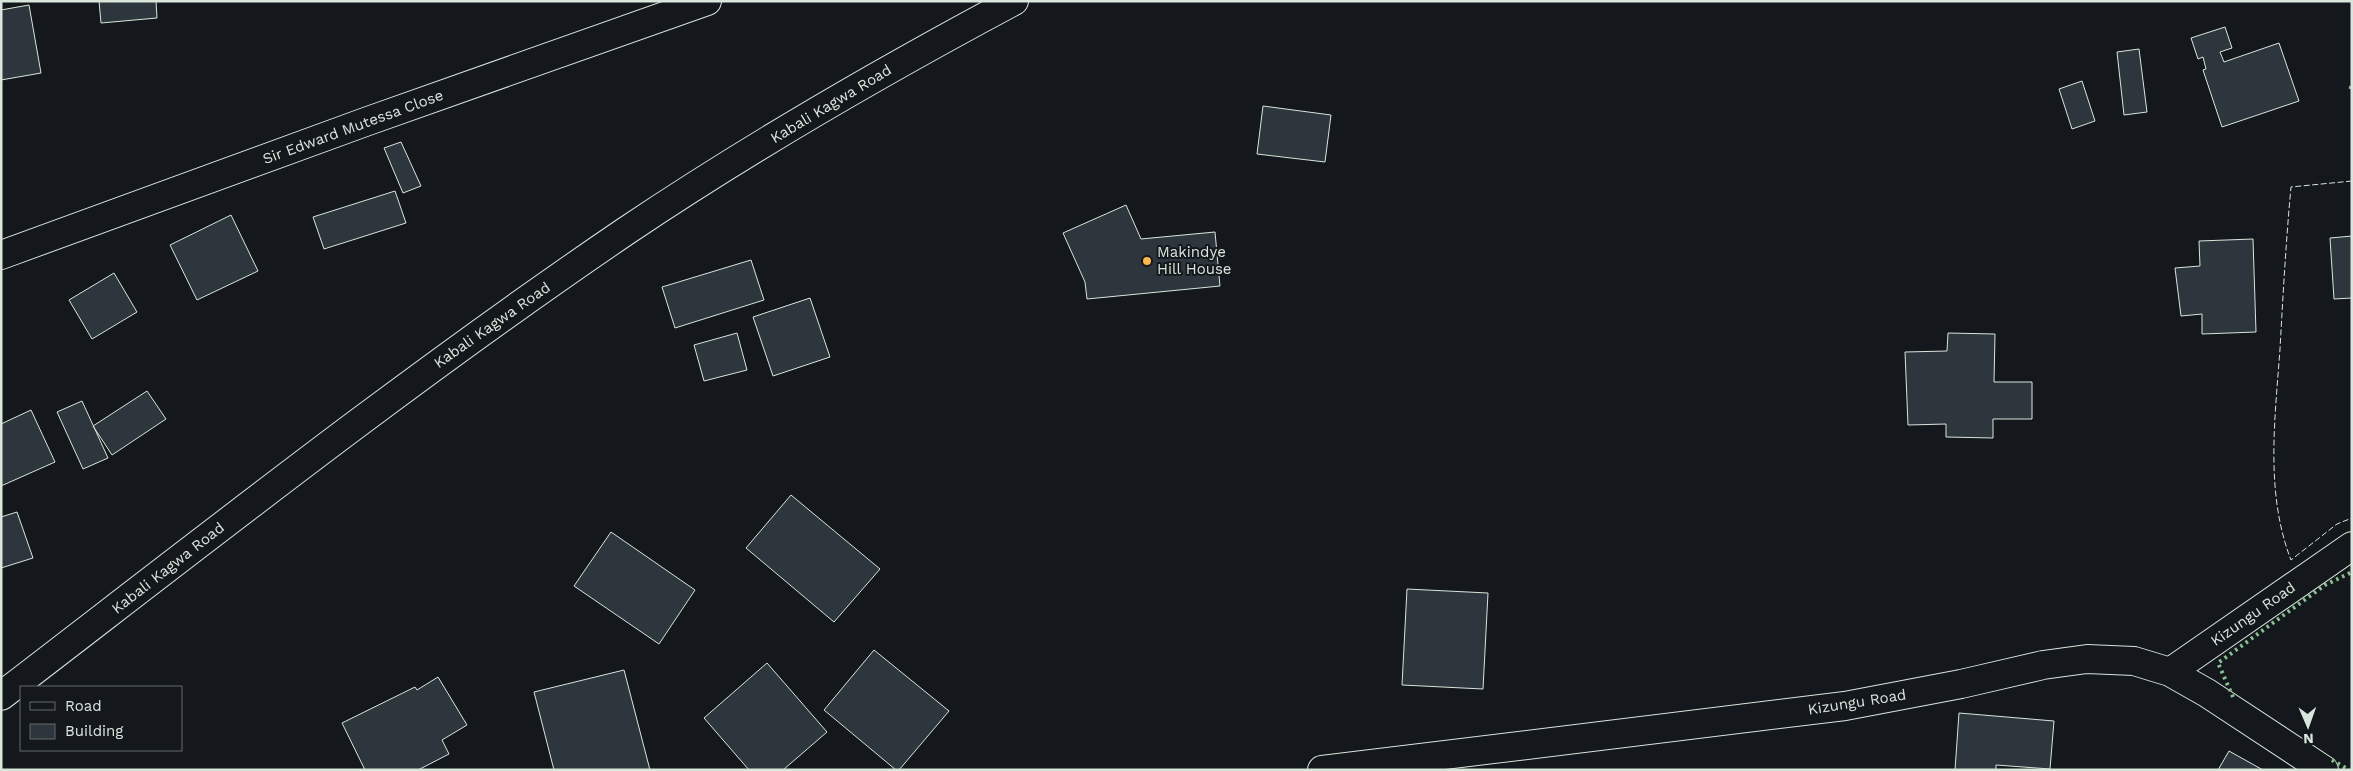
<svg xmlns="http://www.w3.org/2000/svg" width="2353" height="771" font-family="'Work Sans',sans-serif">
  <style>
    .building { fill: #2c363c; stroke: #d8e6dc }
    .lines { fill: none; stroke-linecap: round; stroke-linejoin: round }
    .street-casing { stroke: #d8e6dc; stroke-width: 30 }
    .path { stroke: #9da8a2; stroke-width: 3; stroke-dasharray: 4 2.5; stroke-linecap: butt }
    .street { stroke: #14181c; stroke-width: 28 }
    .hedge { stroke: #8ac095; stroke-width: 4; stroke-dasharray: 2.5 4; stroke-linecap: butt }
    .fence { stroke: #d8e6dc; stroke-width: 1; stroke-dasharray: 6 2.5; stroke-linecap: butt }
    .poi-dot { fill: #ffb74d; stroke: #14181c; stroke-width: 2 }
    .labels { text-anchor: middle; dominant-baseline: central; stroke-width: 4; stroke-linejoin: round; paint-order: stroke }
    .street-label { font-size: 15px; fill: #d8e6dc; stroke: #14181c }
    .poi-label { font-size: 15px; fill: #d8e6dc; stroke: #14181c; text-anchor: start }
  </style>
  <rect width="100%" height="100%" fill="#14181c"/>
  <!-- building -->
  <path class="building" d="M 99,1 L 156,1 L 157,18 L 101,23 Z
    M 29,5 L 41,73 L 1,80 L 1,10 Z
    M 2225,27 L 2232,48 L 2220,52 L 2224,62 L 2279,43 L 2299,101 L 2222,127 L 2203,70 L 2206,69 L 2203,57 L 2198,59 L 2191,38 Z
    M 2139,49 L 2147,112 L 2124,115 L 2117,52 Z
    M 2082,81 L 2095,121 L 2072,129 L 2059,89 Z
    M 1263,106 L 1331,115 L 1325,162 L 1257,154 Z
    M 401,142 L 421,186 L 403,193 L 384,148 Z
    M 395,191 L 406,223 L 324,249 L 313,217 Z
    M 1126,205 L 1141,239 L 1215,232 L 1220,286 L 1087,299 L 1085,282 L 1063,233 Z
    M 231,215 L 258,271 L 197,300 L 170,245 Z
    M 2352,236 L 2352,298 L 2334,299 L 2330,238 Z
    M 2253,239 L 2256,332 L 2202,334 L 2202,314 L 2181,316 L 2175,268 L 2200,266 L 2199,241 Z
    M 751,260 L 764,300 L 675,328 L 662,287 Z
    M 114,273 L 137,312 L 92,339 L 69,300 Z
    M 810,298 L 830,357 L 773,376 L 753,317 Z
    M 737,333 L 747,370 L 704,381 L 694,345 Z
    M 1948,333 L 1995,334 L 1994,382 L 2032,382 L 2032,419 L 1993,419 L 1993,438 L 1946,437 L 1946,424 L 1908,425 L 1905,352 L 1947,351 Z
    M 147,391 L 166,419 L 112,455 L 93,426 Z
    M 82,401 L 108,458 L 83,469 L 57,412 Z
    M 31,410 L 55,462 L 1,486 L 1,424 Z
    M 791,495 L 880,569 L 834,622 L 746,548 Z
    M 17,512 L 33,558 L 1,568 L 1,517 Z
    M 611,532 L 695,590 L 659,644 L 574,586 Z
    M 1407,589 L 1488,593 L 1483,689 L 1402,685 Z
    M 874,650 L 949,711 L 899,770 L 896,770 L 824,710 Z
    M 767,663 L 827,732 L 783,770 L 749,770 L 704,718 Z
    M 624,670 L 650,770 L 554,770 L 534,692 Z
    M 438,677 L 467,725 L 442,740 L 449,754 L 418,770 L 365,770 L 342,723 L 415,687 L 417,690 Z
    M 1959,713 L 2054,721 L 2050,769 L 1996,765 L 1996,770 L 1955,770 Z
    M 2229,751 L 2263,770 L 2218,770 Z"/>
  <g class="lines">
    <defs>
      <path id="street" d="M 1,255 L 368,121 L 707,1
        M 2170,672 L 2207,693 L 2324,770
        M 1,696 C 207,538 411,377 626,231 C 751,147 881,72 1014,1
        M 1322,770 L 1845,706 L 1961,684 L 2043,665 L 2087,659 L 2134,661 L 2170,672 L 2352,546"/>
    </defs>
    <!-- street casing -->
    <use href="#street" class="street-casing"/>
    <!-- path -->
    <path class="path" d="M 2349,87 L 2352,88"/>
    <!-- street -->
    <use href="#street" class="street"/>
    <!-- hedge -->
    <path class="hedge" d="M 2233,697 L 2218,663 L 2325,585 L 2352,572
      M 2332,760 L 2349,770"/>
    <!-- fence -->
    <path class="fence" d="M 2352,181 L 2291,187 C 2286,241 2283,295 2280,349 C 2275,419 2265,493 2291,560 L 2337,524 L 2352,518"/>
  </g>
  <!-- markers -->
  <circle class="poi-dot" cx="1147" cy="261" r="5"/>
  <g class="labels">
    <!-- street labels -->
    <g class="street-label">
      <text transform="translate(831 104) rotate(-31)">Kabali Kagwa Road</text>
      <text transform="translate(353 127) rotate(-20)">Sir Edward Mutessa Close</text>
      <text transform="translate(492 325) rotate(-35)">Kabali Kagwa Road</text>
      <text transform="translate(168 568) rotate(-38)">Kabali Kagwa Road</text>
      <text transform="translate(2253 614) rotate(-35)">Kizungu Road</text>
      <text transform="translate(1857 702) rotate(-9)">Kizungu Road</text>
    </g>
    <!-- poi labels -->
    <g class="poi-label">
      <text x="1157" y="252">Makindye<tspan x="1157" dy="17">Hill House</tspan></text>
    </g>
  </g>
  <!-- border -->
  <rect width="2353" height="771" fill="none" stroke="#d8e6dc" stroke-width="5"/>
  <!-- legend -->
  <rect x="20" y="686" width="162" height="65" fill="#14181c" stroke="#626a69"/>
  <rect x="30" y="702" width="25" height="8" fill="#14181c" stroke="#626a69"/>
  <text x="65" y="711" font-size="15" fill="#d8e6dc">Road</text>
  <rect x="30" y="724" width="25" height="15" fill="#2c363c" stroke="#626a69"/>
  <text x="65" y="736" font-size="15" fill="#d8e6dc">Building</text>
  <!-- north arrow -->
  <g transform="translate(2308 726) rotate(178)" stroke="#14181c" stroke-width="4" paint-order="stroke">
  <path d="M0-4L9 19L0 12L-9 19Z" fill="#d8e6dc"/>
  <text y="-8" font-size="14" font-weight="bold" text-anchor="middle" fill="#d8e6dc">N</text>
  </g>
</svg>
